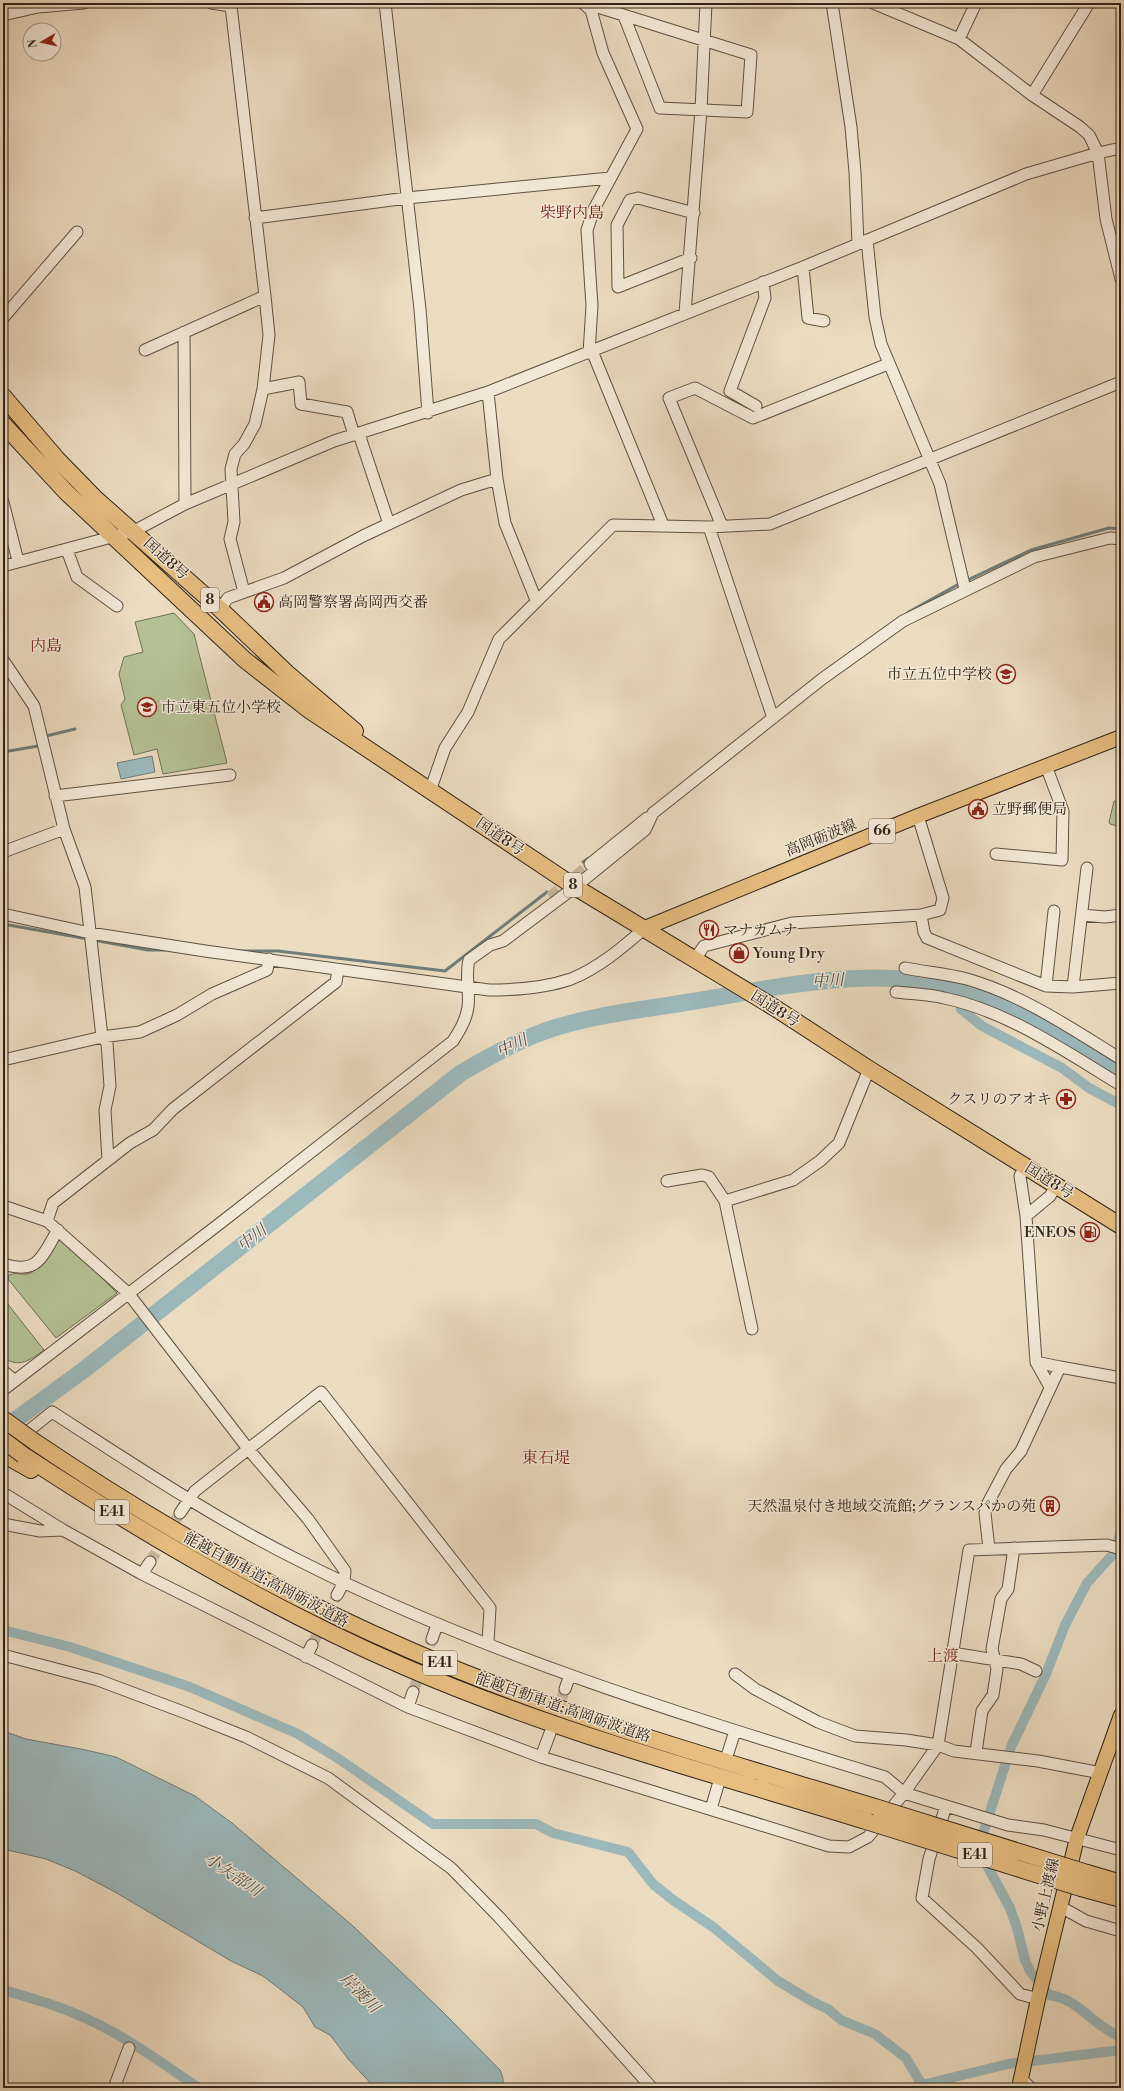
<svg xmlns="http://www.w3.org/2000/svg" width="1124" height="2091" font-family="'Libre Bodoni','Noto Serif JP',serif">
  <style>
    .green { fill: #b4c195; stroke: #727257 }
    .water { fill: #9cb9bc; stroke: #717d7b }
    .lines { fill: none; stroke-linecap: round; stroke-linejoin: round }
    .stream { stroke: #717d7b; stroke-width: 3 }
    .canal { stroke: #9cb9bc; stroke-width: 10 }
    .river { stroke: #9cb9bc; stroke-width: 17 }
    .minor-tunnel { stroke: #c6b79f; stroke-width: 11; stroke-dasharray: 11 5.5; stroke-linecap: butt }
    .minor-casing { stroke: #5f5143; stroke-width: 13 }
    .major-casing { stroke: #302319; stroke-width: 16 }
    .highway-casing { stroke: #302319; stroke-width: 18 }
    .minor { stroke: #f3e8d7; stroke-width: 11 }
    .major { stroke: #e6be80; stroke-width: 14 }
    .highway { stroke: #e6be80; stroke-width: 16 }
    .highway-bridge-casing { stroke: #302319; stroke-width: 18; stroke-linecap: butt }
    .highway-bridge { stroke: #e6be80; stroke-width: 16 }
    .labels { text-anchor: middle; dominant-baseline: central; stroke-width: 3; stroke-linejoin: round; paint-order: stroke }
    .shield { fill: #f3e8d7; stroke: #6a5e52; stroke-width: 1 }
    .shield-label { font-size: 14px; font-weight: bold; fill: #302319 }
    .street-label { font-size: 15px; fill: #302319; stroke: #f3e8d7 }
    .poi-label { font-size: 15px; fill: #302319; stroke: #f3e8d7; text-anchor: start }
    .neighbourhood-label { font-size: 16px; fill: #7a1f14; stroke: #f3e8d7 }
    .water-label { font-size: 16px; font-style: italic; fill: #50504a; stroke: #f3e8d7 }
  </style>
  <rect width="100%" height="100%" fill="#ecdcc1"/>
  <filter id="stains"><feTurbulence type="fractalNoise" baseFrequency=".005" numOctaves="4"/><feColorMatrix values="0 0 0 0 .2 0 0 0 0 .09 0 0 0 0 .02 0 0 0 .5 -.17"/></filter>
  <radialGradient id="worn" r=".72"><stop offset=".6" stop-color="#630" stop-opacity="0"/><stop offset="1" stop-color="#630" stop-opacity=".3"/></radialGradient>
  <!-- green -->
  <path class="green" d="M 174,613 L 194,634 L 227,763 L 163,774 L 157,749 L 134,755 L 121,705 L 125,699 L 119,674 L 124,657 L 143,652 L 135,622 Z
    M 1114,801 L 1121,802 L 1121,827 L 1110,824 L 1109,822 Z
    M 58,1240 L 65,1241 L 117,1293 L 56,1338 L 8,1279 L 9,1275 C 16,1272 22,1275 28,1274 C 38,1272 51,1249 58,1240 Z
    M 3,1298 L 44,1350 C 30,1360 19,1369 3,1357 Z"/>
  <!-- water -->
  <path class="water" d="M 152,756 L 155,772 L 121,779 L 117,763 Z
    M 3,1731 L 26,1739 L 86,1750 L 116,1757 L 195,1796 L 232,1823 L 353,1926 L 441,2010 L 500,2070 L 503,2078 L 503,2088 L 375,2088 L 349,2060 L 330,2035 L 315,2027 L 303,2007 L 263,1976 L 231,1961 L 115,1892 L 75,1871 L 46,1859 L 3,1849 Z"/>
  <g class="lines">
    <!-- stream -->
    <path class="stream" d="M 907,613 L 957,585 L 1031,550 L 1109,528 L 1121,529
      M 46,736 L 75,729
      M 3,752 L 38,746
      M 583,862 L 589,858
      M 3,924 L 88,939
      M 93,940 L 148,950 L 165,950
      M 239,951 L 278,951 L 445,971 L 547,892"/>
    <!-- canal -->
    <path class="canal" d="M 964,997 L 966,989
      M 962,1006 L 961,1009 L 982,1026 L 1062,1068 L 1089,1088 L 1121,1105
      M 1121,1530 L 1115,1552 L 1087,1583 L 1065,1625 L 1046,1674 L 1011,1747 L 978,1849 L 1010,1908 L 1017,1928 L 1025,1960 L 1030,1971 L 1049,1995 C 1076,1999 1083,2014 1105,2028 C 1110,2032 1116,2034 1121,2038
      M 3,1630 L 70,1647 L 190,1687 L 298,1734 L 339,1759 L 433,1824 L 536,1824 L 553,1833 L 628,1852 L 653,1884 L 673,1900 L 713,1927 L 778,1981 L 813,2002 L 828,2009 L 841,2020 L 875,2034 L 906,2058 L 922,2085 L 1008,2064 L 1121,2050
      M 3,1990 C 31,1998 60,2006 87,2019 C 127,2037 163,2064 199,2088"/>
    <!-- river -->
    <path class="river" d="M 3,1429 L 85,1369 L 461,1073 C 488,1057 515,1042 545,1031 C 591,1015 641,1010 689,1002 C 781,987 873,964 966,989 C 981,993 995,1000 1008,1007 C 1048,1025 1084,1047 1121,1070"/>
    <!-- minor-tunnel -->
    <path class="minor-tunnel" d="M 550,897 L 590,864
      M 150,1562 L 180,1513
      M 312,1645 L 337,1595
      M 413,1692 L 432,1639
      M 556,1714 L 565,1689"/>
    <defs>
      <path id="minor" d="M 385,3 L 420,309 L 428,413
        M 583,3 L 591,10 L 603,53 L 637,129 L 594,209 L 587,230 L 592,306 L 589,353
        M 585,3 L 751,55 L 747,112 L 660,108 L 624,16
        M 832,3 L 851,127 L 855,172 L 858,244
        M 3,15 L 38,7 L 84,3
        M 959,39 L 976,3
        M 1032,95 L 1089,3
        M 1121,148 L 1098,153 L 1106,219 L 1121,279
        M 255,218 L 407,198 L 610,178
        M 867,240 L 875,317 L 881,344 L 940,484 L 965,589
        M 691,258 L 618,287 L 617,225 L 630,200 L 638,198 L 694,213
        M 803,267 L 808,318 L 824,321
        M 685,313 L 701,110 L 706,3
        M 3,318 L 77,232
        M 184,332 L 185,504
        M 145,350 L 265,296 L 231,6 L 211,3
        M 592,351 L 663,525
        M 263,389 L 299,382 L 301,404 L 347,412 L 354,435
        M 488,392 L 497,479 L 505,523 L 536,600
        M 756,406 L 730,391 L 765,298 L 763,282
        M 359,434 L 389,524
        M 3,502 L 18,561
        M 722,526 L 669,398 L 695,388 L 753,418 L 883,366
        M 709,527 L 773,718
        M 67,550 L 77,577 L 117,606
        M 3,566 L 134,531 L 185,504 L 334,441 L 488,392 L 803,267 L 1026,174 L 1098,153 L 1089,135 L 1080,127 L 1032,95 L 959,39 L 873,3
        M 244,592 L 230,539 L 234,522 L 231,469 L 235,454 L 244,444 L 255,424 L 263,389 L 269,335 L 265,296
        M 220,609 L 228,598 L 284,578 L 363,536 L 461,490 L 497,479
        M 3,660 L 34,706 L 64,829 L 85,887 L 102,1037 L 107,1043 L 110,1086 L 105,1110 L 108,1160
        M 430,791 L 445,748 L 468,712 L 499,639 L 613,525 L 709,527 L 770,524 L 1121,382
        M 55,796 L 230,775
        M 3,852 L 64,829
        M 996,854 L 1062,860 L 1063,811 L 1046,766
        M 590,864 L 647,818
        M 3,914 L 90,933 L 205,951 L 489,990 C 516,990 545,988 571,979 C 599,968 623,947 645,928
        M 921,915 L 924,932 L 927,938 L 1046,986 L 1073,987 L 1121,983
        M 1082,915 L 1105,917 L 1121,915
        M 695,959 L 704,946 L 792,923 L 921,915 L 940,910 L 943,898 L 918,816
        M 905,968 C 925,972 947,974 967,979 C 1023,995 1072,1029 1121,1059
        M 1046,986 L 1054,911
        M 1073,987 L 1087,868
        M 896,992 C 912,994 929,994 944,998 C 1008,1011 1066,1052 1121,1085
        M 3,1060 L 102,1037 L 140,1032 L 177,1015 L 212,994 L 267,970 L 269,959
        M 1025,1167 L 1020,1176 L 1026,1216 L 1036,1362 L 1060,1367
        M 667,1181 L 702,1175 L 709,1177 L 725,1201
        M 3,1206 L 47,1221 L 128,1293 L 249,1450 L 308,1519 L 345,1571 L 344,1582 L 337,1595
        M 1026,1216 L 1050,1196 L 1056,1186
        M 47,1221 L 53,1203 L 130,1143 L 153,1130 L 173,1109 L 336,982 L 338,970
        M 3,1264 C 39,1275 41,1257 58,1230
        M 752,1329 L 725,1201 L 793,1180 L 820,1161 L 839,1143 L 869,1069
        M 1036,1362 L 1050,1387
        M 3,1371 L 15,1381
        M 3,1390 L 223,1221 L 453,1041 C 460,1030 466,1020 468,1007 C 470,991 465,976 469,960 L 490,945 L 503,941 L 575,887 L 645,830 L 653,813 L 822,679 L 903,621 L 1034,557 L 1110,538 L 1121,539
        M 6,1449 L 52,1412 C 133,1464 213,1518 300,1561 C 486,1655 686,1716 885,1777 L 904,1793 L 1008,1825 L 1044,1830 L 1121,1850
        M 3,1493 L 63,1530 L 142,1574 L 408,1707 L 541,1757 L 829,1846 L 849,1847 L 868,1837 L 904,1793 L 938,1745 L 969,1550 L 1107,1545 L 1121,1549
        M 180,1513 L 195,1491 L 321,1392 L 490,1608 L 488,1643
        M 3,1524 L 40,1531 L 63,1530
        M 989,1549 L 985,1513 L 988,1503 L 1006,1469 L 1021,1451 L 1060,1367 L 1121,1378
        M 142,1574 L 150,1562
        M 432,1639 L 437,1625
        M 952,1653 L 1021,1664 L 1036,1671
        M 3,1655 L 98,1680 L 186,1713 L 246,1737 L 328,1778 L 451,1868 L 499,1917 L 652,2088
        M 306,1657 L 312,1645
        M 735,1674 L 755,1689 L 818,1722 L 855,1736 L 906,1740 L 938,1745 L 954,1751 L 1038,1761 L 1101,1773
        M 565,1689 L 570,1675
        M 408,1707 L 413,1692
        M 976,1752 L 982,1711 L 993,1695 L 997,1669 L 992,1649 L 1001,1599 L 1008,1589 L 1014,1548
        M 728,1753 L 735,1731
        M 541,1757 L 550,1733
        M 946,1806 L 929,1859 L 922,1898 L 977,1948 L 1020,1994 L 1038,1999
        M 711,1809 L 718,1785
        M 1061,1907 L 1086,1921 L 1121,1931
        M 1020,2078 L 1031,2088
        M 114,2088 L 129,2048"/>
      <path id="major" d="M 645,928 L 918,816 L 1121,737
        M 1019,2088 L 1038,1999 L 1077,1838 L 1121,1715"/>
      <path id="highway" d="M 3,396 L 57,459 L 96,499 L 220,609 L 287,673 L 355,731
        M 3,424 L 66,492 L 245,660 L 309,710 L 575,887 L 775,1008 L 869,1069 L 1121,1226
        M 35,1442 C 155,1523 279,1594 412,1651 C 562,1716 721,1760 878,1808
        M 3,1454 L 31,1470
        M 23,1455 C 145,1535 271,1609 405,1667 C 555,1732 714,1774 869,1822
        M 1087,1873 L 1121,1883
        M 1081,1888 L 1121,1899"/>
    </defs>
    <!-- minor casing -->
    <use href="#minor" class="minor-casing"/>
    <!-- major casing -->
    <use href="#major" class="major-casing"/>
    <!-- highway casing -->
    <use href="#highway" class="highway-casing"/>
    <!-- minor -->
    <use href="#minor" class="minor"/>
    <!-- major -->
    <use href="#major" class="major"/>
    <!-- highway -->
    <use href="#highway" class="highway"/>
    <defs>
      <path id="highway-bridge" d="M 3,1419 L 35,1442
        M 3,1440 L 23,1455
        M 878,1808 L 1087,1873
        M 869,1822 L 1081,1888"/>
    </defs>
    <!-- highway-bridge casing -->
    <use href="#highway-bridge" class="highway-bridge-casing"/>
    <!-- highway-bridge -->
    <use href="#highway-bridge" class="highway-bridge"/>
  </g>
  <!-- icons -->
  <defs>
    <symbol id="civic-ring" viewBox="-11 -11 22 22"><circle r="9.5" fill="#f3e8d7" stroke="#8f2418" stroke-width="1.5"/><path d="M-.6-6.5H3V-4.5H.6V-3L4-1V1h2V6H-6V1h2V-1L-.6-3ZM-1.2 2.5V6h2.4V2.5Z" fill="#8f2418"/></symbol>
    <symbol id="school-ring" viewBox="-11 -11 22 22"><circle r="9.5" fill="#f3e8d7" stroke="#8f2418" stroke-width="1.5"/><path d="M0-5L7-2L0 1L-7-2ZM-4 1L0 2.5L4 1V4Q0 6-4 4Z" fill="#8f2418"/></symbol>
    <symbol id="restaurant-ring" viewBox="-11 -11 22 22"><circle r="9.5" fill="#f3e8d7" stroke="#8f2418" stroke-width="1.5"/><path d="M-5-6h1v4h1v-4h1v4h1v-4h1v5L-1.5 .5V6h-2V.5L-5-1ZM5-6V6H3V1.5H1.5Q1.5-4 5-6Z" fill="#8f2418"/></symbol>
    <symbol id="shop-ring" viewBox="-11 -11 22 22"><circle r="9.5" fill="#f3e8d7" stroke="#8f2418" stroke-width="1.5"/><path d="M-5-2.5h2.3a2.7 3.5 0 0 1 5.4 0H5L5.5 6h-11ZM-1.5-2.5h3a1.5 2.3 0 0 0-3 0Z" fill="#8f2418"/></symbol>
    <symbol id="pharmacy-ring" viewBox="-11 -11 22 22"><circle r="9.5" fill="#f3e8d7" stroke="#8f2418" stroke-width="1.5"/><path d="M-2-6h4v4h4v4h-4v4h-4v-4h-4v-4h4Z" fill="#8f2418"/></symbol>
    <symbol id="fuel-ring" viewBox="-11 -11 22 22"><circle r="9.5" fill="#f3e8d7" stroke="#8f2418" stroke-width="1.5"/><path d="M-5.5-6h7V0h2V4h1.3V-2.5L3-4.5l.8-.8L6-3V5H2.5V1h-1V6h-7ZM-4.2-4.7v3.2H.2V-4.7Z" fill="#8f2418"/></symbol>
    <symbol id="building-ring" viewBox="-11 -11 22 22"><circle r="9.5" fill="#f3e8d7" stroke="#8f2418" stroke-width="1.5"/><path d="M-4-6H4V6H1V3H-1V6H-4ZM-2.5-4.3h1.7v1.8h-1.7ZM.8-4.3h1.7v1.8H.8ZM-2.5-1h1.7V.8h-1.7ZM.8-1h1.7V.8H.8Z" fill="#8f2418"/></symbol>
  </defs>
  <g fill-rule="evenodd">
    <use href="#civic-ring" x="253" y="591" width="22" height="22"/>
    <use href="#school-ring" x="995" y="663" width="22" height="22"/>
    <use href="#school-ring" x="136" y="696" width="22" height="22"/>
    <use href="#civic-ring" x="967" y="798" width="22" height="22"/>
    <use href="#restaurant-ring" x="698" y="919" width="22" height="22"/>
    <use href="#shop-ring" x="728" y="942" width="22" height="22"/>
    <use href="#pharmacy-ring" x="1055" y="1088" width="22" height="22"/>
    <use href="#fuel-ring" x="1079" y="1221" width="22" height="22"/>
    <use href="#building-ring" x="1039" y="1495" width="22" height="22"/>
  </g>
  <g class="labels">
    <!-- shield labels -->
    <g class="shield">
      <rect x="201" y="588" width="18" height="24" rx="3"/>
      <rect x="869" y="819" width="26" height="24" rx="3"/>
      <rect x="564" y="873" width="18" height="24" rx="3"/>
      <rect x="95" y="1500" width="34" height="24" rx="3"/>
      <rect x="423" y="1651" width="34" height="24" rx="3"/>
      <rect x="958" y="1843" width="34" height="24" rx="3"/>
    </g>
    <g class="shield-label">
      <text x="210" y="600">8</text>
      <text x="882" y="831">66</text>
      <text x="573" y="885">8</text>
      <text x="112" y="1512">E41</text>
      <text x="440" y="1663">E41</text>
      <text x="975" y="1855">E41</text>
    </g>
    <!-- street labels -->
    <g class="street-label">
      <text transform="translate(166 559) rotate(42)">国道8号</text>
      <text transform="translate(500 837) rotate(34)">国道8号</text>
      <text transform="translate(821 838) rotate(-22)">高岡砺波線</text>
      <text transform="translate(775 1009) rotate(32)">国道8号</text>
      <text transform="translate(1049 1181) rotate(32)">国道8号</text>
      <text transform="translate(266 1580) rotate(28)">能越自動車道;高岡砺波道路</text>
      <text transform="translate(563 1708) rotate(19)">能越自動車道;高岡砺波道路</text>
      <text transform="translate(1046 1895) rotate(-77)">小野上渡線</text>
    </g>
    <!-- poi labels -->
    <g class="poi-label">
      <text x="278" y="602">高岡警察署高岡西交番</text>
      <text x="992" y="674" text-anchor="end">市立五位中学校</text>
      <text x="161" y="707">市立東五位小学校</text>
      <text x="992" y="809">立野郵便局</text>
      <text x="723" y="930">マナカムナ</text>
      <text x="753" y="953">Young Dry</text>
      <text x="1052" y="1099" text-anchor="end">クスリのアオキ</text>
      <text x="1076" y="1232" text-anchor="end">ENEOS</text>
      <text x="1036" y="1506" text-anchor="end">天然温泉付き地域交流館;グランスパかの苑</text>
    </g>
    <!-- neighbourhood labels -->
    <g class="neighbourhood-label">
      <text x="572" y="213">柴野内島</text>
      <text x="46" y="646">内島</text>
      <text x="546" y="1458">東石堤</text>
      <text x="943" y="1656">上渡</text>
    </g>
    <!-- water labels -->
    <g class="water-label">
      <text transform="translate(828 981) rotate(-4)">中川</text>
      <text transform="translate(512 1046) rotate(-25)">中川</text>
      <text transform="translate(252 1238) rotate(-38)">中川</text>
      <text transform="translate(233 1875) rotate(34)">小矢部川</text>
      <text transform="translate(360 1993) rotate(45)">岸渡川</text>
    </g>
  </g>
  <!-- margin -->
  <rect width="1124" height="2091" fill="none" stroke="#ecdcc1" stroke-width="16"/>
  <rect x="4" y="4" width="1116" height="2083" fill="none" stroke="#302319" stroke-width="2"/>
  <rect x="8" y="8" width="1108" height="2075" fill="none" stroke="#302319"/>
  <!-- north arrow -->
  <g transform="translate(42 42) rotate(261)"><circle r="19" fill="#f3e8d7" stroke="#a5998b"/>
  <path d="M0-3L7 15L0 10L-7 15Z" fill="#8f2418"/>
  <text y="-6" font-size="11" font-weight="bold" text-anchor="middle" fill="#302319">N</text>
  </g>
  <rect width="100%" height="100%" filter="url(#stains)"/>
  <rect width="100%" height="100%" fill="url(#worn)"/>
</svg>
